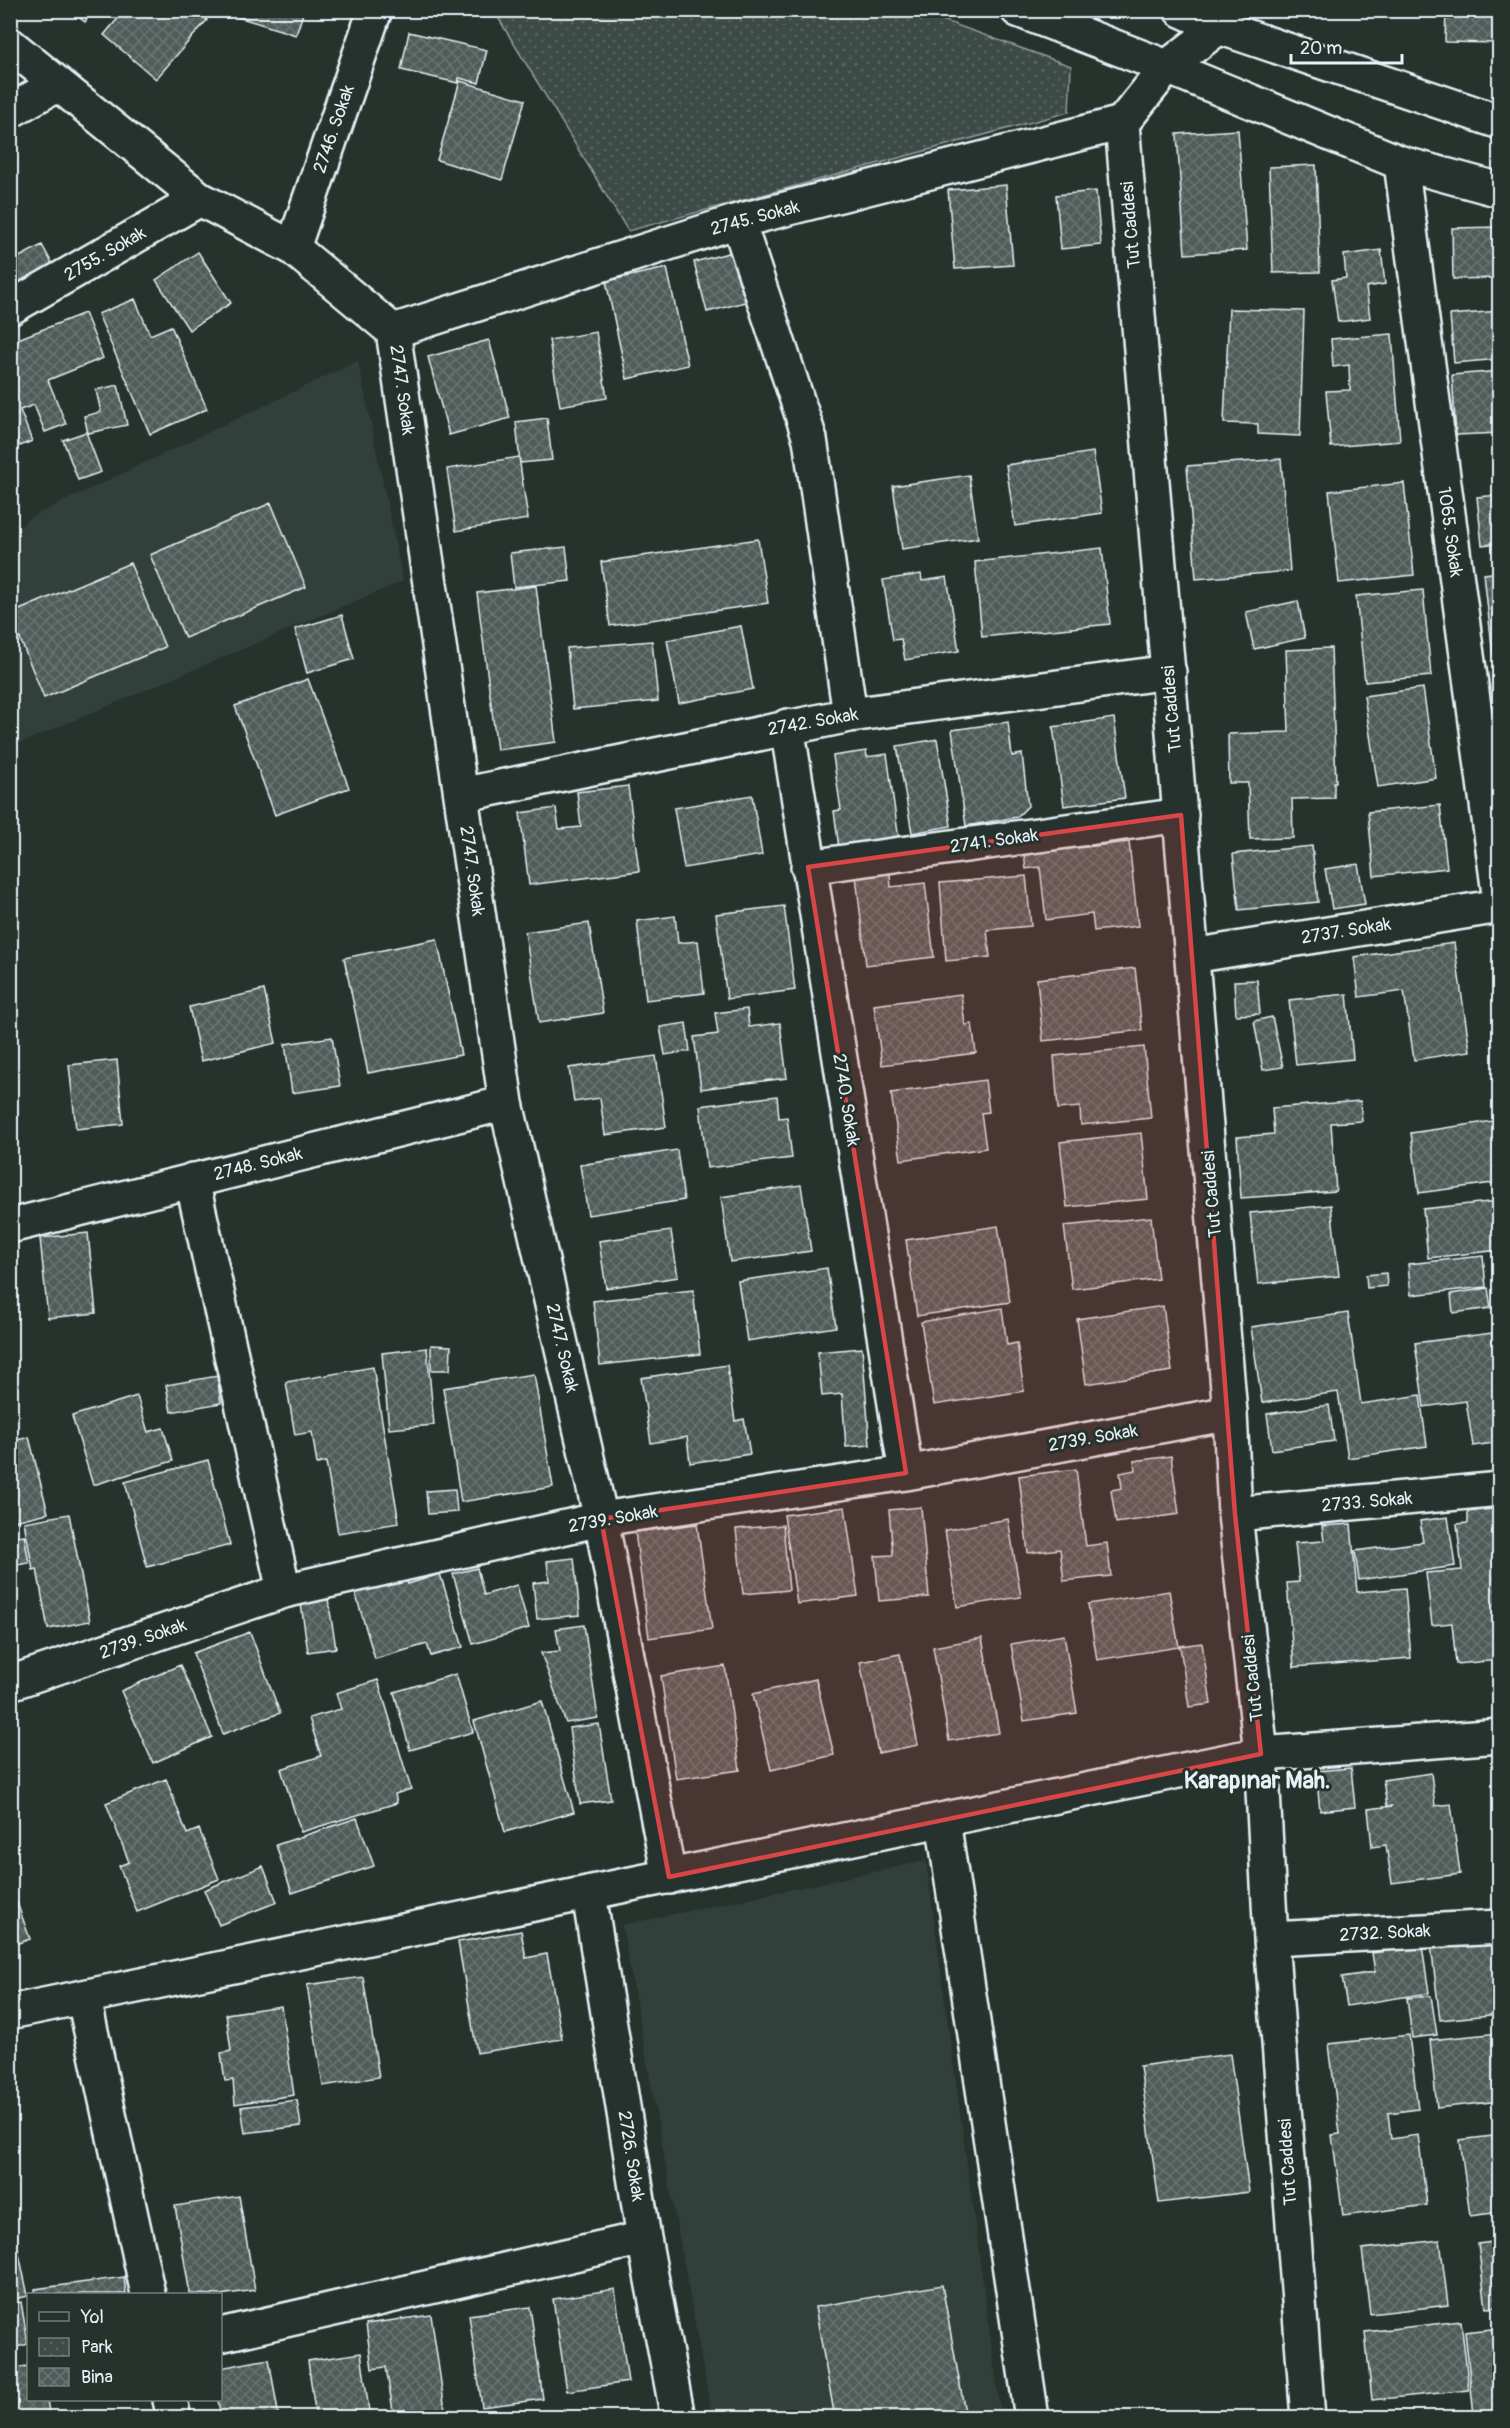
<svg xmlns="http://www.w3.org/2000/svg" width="1510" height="2428" font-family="Pangolin,sans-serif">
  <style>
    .built { fill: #333f3a }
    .park { fill: url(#park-dots); stroke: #939ea0; stroke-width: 1.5 }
    .building { fill: url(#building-cross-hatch); stroke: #e8f1f8; stroke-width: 1.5 }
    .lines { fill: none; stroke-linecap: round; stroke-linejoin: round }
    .minor-casing { stroke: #e8f1f8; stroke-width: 38 }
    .tertiary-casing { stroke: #e8f1f8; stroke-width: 38 }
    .secondary-casing { stroke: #e8f1f8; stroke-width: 38 }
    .minor { stroke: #26332d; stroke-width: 33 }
    .tertiary { stroke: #26332d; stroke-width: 33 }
    .secondary { stroke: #26332d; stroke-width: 33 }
    .marked { fill: #d94647; fill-opacity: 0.2; stroke: #d94647; stroke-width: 4.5; stroke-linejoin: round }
    .labels { text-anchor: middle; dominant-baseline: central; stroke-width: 6; stroke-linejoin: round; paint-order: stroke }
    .street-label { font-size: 18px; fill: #e8f1f8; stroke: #26332d }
    .district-label { font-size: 24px; font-weight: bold; fill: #e8f1f8; stroke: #26332d }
  </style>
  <defs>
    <pattern id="park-dots" width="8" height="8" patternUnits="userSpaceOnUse" patternTransform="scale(1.5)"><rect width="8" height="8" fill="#3e4b47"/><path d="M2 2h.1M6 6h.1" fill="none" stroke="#5a6562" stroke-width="1.8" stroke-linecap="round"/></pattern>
    <pattern id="building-cross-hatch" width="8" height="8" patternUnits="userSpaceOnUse" patternTransform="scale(1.5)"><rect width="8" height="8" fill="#505c59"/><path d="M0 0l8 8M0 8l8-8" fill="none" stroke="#697472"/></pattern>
  </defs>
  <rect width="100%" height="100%" fill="#26332d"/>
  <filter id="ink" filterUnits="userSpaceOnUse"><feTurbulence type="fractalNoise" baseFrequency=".0167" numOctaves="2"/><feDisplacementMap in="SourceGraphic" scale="12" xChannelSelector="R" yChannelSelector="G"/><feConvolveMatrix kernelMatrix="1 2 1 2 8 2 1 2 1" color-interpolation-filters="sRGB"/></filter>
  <g filter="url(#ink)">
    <!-- built -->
    <path class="built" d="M 358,361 L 403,581 L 11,747 L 10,541 L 27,519 Z
      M 926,1861 L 1001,2417 L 712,2417 L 622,1925 Z"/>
    <!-- park -->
    <path class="park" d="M 494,11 L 917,11 L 1071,66 L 1069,112 L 628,231 Z"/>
    <!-- building -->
    <path class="building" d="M 69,10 L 93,10 L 85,22 Z
      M 125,10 L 196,10 L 207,20 L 156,79 L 104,35 Z
      M 226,10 L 304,10 L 296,35 L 225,13 Z
      M 1446,10 L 1500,10 L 1500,43 L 1445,42 Z
      M 409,32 L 487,50 L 479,83 L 459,78 L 458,83 L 401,70 Z
      M 460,81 L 525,100 L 502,180 L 437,160 Z
      M 1238,130 L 1247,250 L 1185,254 L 1177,134 Z
      M 1316,165 L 1320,272 L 1273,273 L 1269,167 Z
      M 1006,185 L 1013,265 L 955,269 L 948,190 Z
      M 1096,191 L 1101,245 L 1061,249 L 1056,195 Z
      M 1500,227 L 1500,278 L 1453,279 L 1452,228 Z
      M 42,245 L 55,269 L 10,292 L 10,262 Z
      M 1381,250 L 1385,284 L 1366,287 L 1370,318 L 1338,322 L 1332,280 L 1346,278 L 1344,255 Z
      M 736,251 L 749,301 L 707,312 L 694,262 Z
      M 198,252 L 231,303 L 189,330 L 156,280 Z
      M 667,268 L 688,365 L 627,379 L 606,281 Z
      M 135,299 L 150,335 L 171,326 L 207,409 L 150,434 L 98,314 Z
      M 1229,309 L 1304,311 L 1300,436 L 1258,434 L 1258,424 L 1224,423 Z
      M 1500,311 L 1500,359 L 1454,363 L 1450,315 Z
      M 85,313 L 103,358 L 48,380 L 66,424 L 45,432 L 34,405 L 20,410 L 32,441 L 20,446 L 10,425 L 10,342 Z
      M 596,332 L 607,398 L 560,406 L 549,340 Z
      M 1392,334 L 1400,441 L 1331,447 L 1326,391 L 1350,390 L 1349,365 L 1333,367 L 1331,339 Z
      M 489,340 L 510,418 L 449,435 L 428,357 Z
      M 1500,371 L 1500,433 L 1456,435 L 1452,375 Z
      M 118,385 L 127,425 L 88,433 L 84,416 L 101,412 L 96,390 Z
      M 547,418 L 552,460 L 520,463 L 516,422 Z
      M 86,432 L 101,472 L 78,480 L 63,440 Z
      M 1093,452 L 1102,513 L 1015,526 L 1006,465 Z
      M 519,457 L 528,519 L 456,531 L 447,469 Z
      M 1281,459 L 1290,571 L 1196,579 L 1187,466 Z
      M 969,475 L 978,538 L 902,549 L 893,486 Z
      M 1404,483 L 1414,575 L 1339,583 L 1329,491 Z
      M 1500,495 L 1500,543 L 1482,545 L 1477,497 Z
      M 271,503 L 306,587 L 185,638 L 150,555 Z
      M 758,539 L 768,603 L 610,626 L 601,562 Z
      M 566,547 L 570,581 L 514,587 L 510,553 Z
      M 1102,548 L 1110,624 L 982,637 L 975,562 Z
      M 130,563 L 165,647 L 44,698 L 10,614 Z
      M 1500,572 L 1500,656 L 1493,656 L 1484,574 Z
      M 921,574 L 922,581 L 947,577 L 959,651 L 905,660 L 901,639 L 893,640 L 883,580 Z
      M 536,586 L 556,742 L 497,750 L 477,593 Z
      M 1423,590 L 1431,676 L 1365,682 L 1356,596 Z
      M 1298,601 L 1305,638 L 1254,649 L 1246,612 Z
      M 342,615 L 354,659 L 307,673 L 295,629 Z
      M 741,626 L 753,689 L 679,703 L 667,640 Z
      M 652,641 L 658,701 L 573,709 L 567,648 Z
      M 1331,648 L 1336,782 L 1334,782 L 1334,798 L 1292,799 L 1293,838 L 1250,839 L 1248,783 L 1229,783 L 1228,734 L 1289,732 L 1286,650 Z
      M 308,679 L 349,788 L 275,815 L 235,706 Z
      M 1423,688 L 1436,778 L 1378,787 L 1364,696 Z
      M 1114,718 L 1125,798 L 1064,806 L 1053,727 Z
      M 1008,722 L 1012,756 L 1022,754 L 1028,806 L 1017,817 L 966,826 L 952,730 Z
      M 937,739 L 951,826 L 912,833 L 897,746 Z
      M 866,751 L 867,757 L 887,754 L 899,840 L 839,848 L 834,811 L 841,810 L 833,756 Z
      M 628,786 L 639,871 L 529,885 L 520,813 L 556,808 L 559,829 L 581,827 L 577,792 Z
      M 752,795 L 762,855 L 684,868 L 674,808 Z
      M 1440,805 L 1447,868 L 1374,876 L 1368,812 Z
      M 1129,842 L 1138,926 L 1094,931 L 1092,914 L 1046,920 L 1040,867 L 1026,869 L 1024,854 Z
      M 1312,846 L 1318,902 L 1239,910 L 1233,854 Z
      M 889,863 L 891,887 L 925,883 L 934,957 L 866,965 L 855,867 Z
      M 1358,864 L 1365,904 L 1332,909 L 1325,869 Z
      M 1026,876 L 1031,926 L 987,930 L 990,957 L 946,961 L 940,883 Z
      M 784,906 L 795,990 L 727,999 L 716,914 Z
      M 675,916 L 678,943 L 698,941 L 704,993 L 646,1000 L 637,921 Z
      M 589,923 L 603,1013 L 539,1023 L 525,932 Z
      M 437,939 L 461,1055 L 368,1073 L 344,958 Z
      M 1454,943 L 1470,1051 L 1414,1060 L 1404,991 L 1359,997 L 1354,957 Z
      M 1135,968 L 1142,1030 L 1043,1041 L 1037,979 Z
      M 1257,980 L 1260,1014 L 1236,1015 L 1234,981 Z
      M 264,990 L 276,1043 L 201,1061 L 189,1007 Z
      M 961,994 L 965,1025 L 972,1024 L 976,1053 L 882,1065 L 874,1005 Z
      M 1347,994 L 1353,1059 L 1296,1065 L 1289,1000 Z
      M 747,1009 L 749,1027 L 780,1023 L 787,1078 L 701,1089 L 694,1037 L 718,1034 L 715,1013 Z
      M 1272,1017 L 1283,1067 L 1263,1070 L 1254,1021 Z
      M 686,1023 L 690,1051 L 665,1055 L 660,1027 Z
      M 332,1037 L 340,1086 L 292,1093 L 285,1044 Z
      M 1144,1047 L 1151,1118 L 1081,1125 L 1080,1107 L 1058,1109 L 1054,1056 Z
      M 656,1056 L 666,1127 L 605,1135 L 600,1098 L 574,1102 L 569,1068 Z
      M 117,1060 L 123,1124 L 76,1129 L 69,1065 Z
      M 985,1080 L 989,1112 L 981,1113 L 986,1148 L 901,1160 L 891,1093 Z
      M 777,1096 L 779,1118 L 787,1117 L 792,1158 L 707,1168 L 700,1106 Z
      M 1360,1101 L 1362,1121 L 1331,1123 L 1336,1191 L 1241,1198 L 1237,1137 L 1274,1134 L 1272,1108 Z
      M 1493,1121 L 1500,1165 L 1500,1182 L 1419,1193 L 1411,1133 Z
      M 1141,1133 L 1148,1199 L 1067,1207 L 1060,1142 Z
      M 677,1150 L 684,1200 L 588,1215 L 580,1165 Z
      M 801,1185 L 811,1251 L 730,1262 L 721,1197 Z
      M 1498,1201 L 1500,1250 L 1428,1258 L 1423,1209 Z
      M 1331,1205 L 1339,1276 L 1258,1284 L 1250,1213 Z
      M 1151,1217 L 1158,1279 L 1072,1289 L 1064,1226 Z
      M 998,1226 L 1010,1302 L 917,1316 L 906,1240 Z
      M 671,1231 L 678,1277 L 606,1288 L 599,1241 Z
      M 88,1233 L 96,1313 L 48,1318 L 40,1238 Z
      M 1483,1256 L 1486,1287 L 1411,1295 L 1408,1264 Z
      M 827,1268 L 836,1327 L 747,1341 L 738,1281 Z
      M 1386,1273 L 1387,1286 L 1367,1288 L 1366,1275 Z
      M 1488,1288 L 1491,1308 L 1453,1313 L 1451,1294 Z
      M 693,1290 L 700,1354 L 600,1365 L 593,1301 Z
      M 1163,1306 L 1172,1371 L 1086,1384 L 1077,1319 Z
      M 1002,1308 L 1007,1345 L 1017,1343 L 1024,1391 L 934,1405 L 921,1322 Z
      M 1348,1313 L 1361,1404 L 1420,1395 L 1427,1446 L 1348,1458 L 1338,1392 L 1262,1403 L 1251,1327 Z
      M 1492,1333 L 1500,1385 L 1500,1442 L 1473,1446 L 1466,1401 L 1424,1407 L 1415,1343 Z
      M 431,1345 L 451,1346 L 450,1370 L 431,1370 Z
      M 427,1348 L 434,1425 L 389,1429 L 382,1353 Z
      M 862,1348 L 870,1445 L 846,1447 L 842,1394 L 822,1396 L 818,1352 Z
      M 727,1365 L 735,1421 L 744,1419 L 750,1454 L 690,1463 L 687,1437 L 651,1443 L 641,1378 Z
      M 373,1367 L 399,1523 L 338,1533 L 326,1462 L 317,1464 L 312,1432 L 295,1435 L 286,1382 Z
      M 534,1374 L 553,1487 L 461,1502 L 443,1388 Z
      M 217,1376 L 221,1403 L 171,1412 L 166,1385 Z
      M 137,1396 L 148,1432 L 163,1428 L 173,1461 L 93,1485 L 72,1416 Z
      M 1329,1405 L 1334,1441 L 1272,1450 L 1267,1414 Z
      M 29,1437 L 48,1513 L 10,1522 L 10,1442 Z
      M 1171,1456 L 1179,1514 L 1116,1523 L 1111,1490 L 1122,1488 L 1120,1473 L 1135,1470 L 1134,1461 Z
      M 208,1460 L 230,1545 L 147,1567 L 125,1482 Z
      M 1076,1469 L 1086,1546 L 1107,1543 L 1111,1576 L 1064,1581 L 1060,1549 L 1028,1553 L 1019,1476 Z
      M 455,1489 L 457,1512 L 428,1514 L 426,1491 Z
      M 845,1507 L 858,1596 L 797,1604 L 784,1515 Z
      M 921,1507 L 929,1597 L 879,1601 L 875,1556 L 893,1555 L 889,1510 Z
      M 1500,1508 L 1500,1660 L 1456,1664 L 1452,1623 L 1432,1625 L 1426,1573 L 1462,1570 L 1457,1524 L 1468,1523 L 1468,1512 Z
      M 69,1514 L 90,1621 L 48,1629 L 37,1569 L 33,1570 L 24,1522 Z
      M 1448,1517 L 1455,1566 L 1359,1580 L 1355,1551 L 1423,1542 L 1420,1521 Z
      M 1008,1519 L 1021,1597 L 957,1607 L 945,1530 Z
      M 697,1524 L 712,1629 L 649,1638 L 635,1532 Z
      M 1351,1524 L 1357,1592 L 1405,1588 L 1411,1658 L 1294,1667 L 1287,1583 L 1299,1582 L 1295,1543 L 1324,1541 L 1322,1526 Z
      M 783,1525 L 789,1590 L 743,1594 L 736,1529 Z
      M 24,1535 L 29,1563 L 10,1566 L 10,1537 Z
      M 574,1558 L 580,1615 L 537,1619 L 533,1583 L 549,1581 L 547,1561 Z
      M 477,1568 L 484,1595 L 517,1585 L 529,1628 L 473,1644 L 453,1574 Z
      M 404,1573 L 408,1584 L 440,1574 L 463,1647 L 431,1656 L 427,1644 L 375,1659 L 352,1582 Z
      M 1169,1591 L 1179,1647 L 1097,1660 L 1088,1604 Z
      M 328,1599 L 336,1648 L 308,1652 L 301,1604 Z
      M 584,1625 L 598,1718 L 566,1723 L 541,1653 L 560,1651 L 556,1629 Z
      M 250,1632 L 280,1713 L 223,1734 L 193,1653 Z
      M 1064,1635 L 1077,1713 L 1024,1721 L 1011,1644 Z
      M 982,1638 L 999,1733 L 949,1741 L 933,1647 Z
      M 1202,1643 L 1211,1704 L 1189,1707 L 1180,1646 Z
      M 900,1654 L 918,1745 L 878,1753 L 860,1662 Z
      M 180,1665 L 212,1737 L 153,1763 L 121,1691 Z
      M 725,1666 L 740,1770 L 676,1779 L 661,1676 Z
      M 456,1674 L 473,1732 L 410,1750 L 394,1692 Z
      M 816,1679 L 834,1755 L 771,1770 L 753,1694 Z
      M 378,1680 L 411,1789 L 395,1794 L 397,1803 L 301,1832 L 281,1769 L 321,1756 L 309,1718 L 341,1709 L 336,1693 Z
      M 542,1701 L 574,1812 L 505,1832 L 474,1721 Z
      M 599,1724 L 611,1800 L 580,1804 L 569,1728 Z
      M 1351,1768 L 1355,1807 L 1320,1811 L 1316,1771 Z
      M 1431,1773 L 1435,1806 L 1451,1804 L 1460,1874 L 1392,1883 L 1386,1845 L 1372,1847 L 1368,1809 L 1393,1806 L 1387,1806 L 1383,1780 Z
      M 166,1779 L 187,1834 L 199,1829 L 219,1879 L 137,1912 L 119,1866 L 129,1862 L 106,1803 Z
      M 357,1818 L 374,1866 L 292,1893 L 276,1845 Z
      M 263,1866 L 277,1902 L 219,1925 L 204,1890 Z
      M 10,1883 L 30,1939 L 10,1946 Z
      M 521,1931 L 526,1958 L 547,1954 L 562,2039 L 477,2053 L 458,1942 Z
      M 1500,1938 L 1500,2014 L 1440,2020 L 1431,1945 Z
      M 1422,1946 L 1429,1993 L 1347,2006 L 1342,1977 L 1375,1972 L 1372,1953 Z
      M 363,1977 L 379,2077 L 323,2086 L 307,1985 Z
      M 1431,1996 L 1437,2035 L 1412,2038 L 1407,1998 Z
      M 281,2006 L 294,2095 L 235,2104 L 233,2080 L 225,2081 L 221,2053 L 231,2051 L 226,2014 Z
      M 1500,2033 L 1500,2101 L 1437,2108 L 1430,2040 Z
      M 1409,2035 L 1418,2109 L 1388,2113 L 1391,2139 L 1418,2135 L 1427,2205 L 1343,2216 L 1332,2135 L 1340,2134 L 1329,2044 Z
      M 1230,2054 L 1249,2192 L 1159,2203 L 1140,2066 Z
      M 297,2100 L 301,2126 L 245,2133 L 241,2107 Z
      M 1500,2135 L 1500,2212 L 1470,2216 L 1460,2140 Z
      M 239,2196 L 255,2290 L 220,2295 L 190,2294 L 175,2206 Z
      M 16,2240 L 28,2296 L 10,2300 L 10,2241 Z
      M 1440,2240 L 1448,2305 L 1370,2314 L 1362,2249 Z
      M 1500,2241 L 1500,2307 L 1486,2308 L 1478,2244 Z
      M 124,2277 L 126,2294 L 35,2294 L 35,2289 Z
      M 942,2285 L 966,2418 L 835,2418 L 815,2307 Z
      M 615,2289 L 628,2382 L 567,2391 L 553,2299 Z
      M 21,2302 L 28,2344 L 10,2349 L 10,2304 Z
      M 530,2307 L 543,2399 L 482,2407 L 469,2315 Z
      M 431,2315 L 445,2410 L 394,2417 L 386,2367 L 372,2369 L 366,2324 Z
      M 1461,2321 L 1469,2390 L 1372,2400 L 1365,2332 Z
      M 1500,2328 L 1500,2413 L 1474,2415 L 1465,2332 Z
      M 361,2353 L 370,2418 L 316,2418 L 308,2361 Z
      M 269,2359 L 279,2418 L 221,2418 L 218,2400 L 220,2400 L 220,2368 Z
      M 28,2366 L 28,2400 L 47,2400 L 50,2418 L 10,2418 L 10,2369 Z"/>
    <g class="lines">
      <defs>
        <path id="minor" d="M 10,45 L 200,199 L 293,248 L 393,331 L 506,1103 L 601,1519 L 669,1877
          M 10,111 L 58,84
          M 1401,163 L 1500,901
          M 738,221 L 810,439 L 850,715
          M 293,248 L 375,10
          M 10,308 L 200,199
          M 393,331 L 738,221 L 1122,123
          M 787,726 L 906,1473
          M 461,795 L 850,715 L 1169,672
          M 808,867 L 1181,815
          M 1192,956 L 1500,906
          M 192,1180 L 284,1591
          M 10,1226 L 506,1103
          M 1235,1514 L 1500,1489
          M 10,1683 L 284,1591 L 601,1519 L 906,1473 L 1230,1413
          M 943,1820 L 1032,2418
          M 589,1894 L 644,2238 L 678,2418
          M 1271,1939 L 1500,1927
          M 84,1999 L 148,2294
          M 220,2335 L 644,2238
          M 170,2400 L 174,2418"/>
        <path id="tertiary" d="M 1221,10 L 1219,27 L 1167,67 L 1122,123 L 1230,1413 L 1235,1514 L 1261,1754 L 1271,1939 L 1308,2418
          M 10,2012 L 1261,1754 L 1500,1736"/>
        <path id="secondary" d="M 1018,10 L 1167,67 L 1401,163 L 1500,190
          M 1181,10 L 1219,27 L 1500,122"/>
      </defs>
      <!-- minor casing -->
      <use href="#minor" class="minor-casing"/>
      <!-- tertiary casing -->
      <use href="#tertiary" class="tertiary-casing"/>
      <!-- secondary casing -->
      <use href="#secondary" class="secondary-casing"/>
      <!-- minor -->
      <use href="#minor" class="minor"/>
      <!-- tertiary -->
      <use href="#tertiary" class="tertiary"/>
      <!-- secondary -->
      <use href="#secondary" class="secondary"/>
    </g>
  </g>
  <!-- marked area -->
  <path class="marked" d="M 1181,815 L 1235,1514 L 1261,1754 L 669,1877 L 601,1519 L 906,1473 L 808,867 Z"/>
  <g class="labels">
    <!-- street labels -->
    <g class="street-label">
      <text transform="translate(334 129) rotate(-71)">2746. Sokak</text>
      <text transform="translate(755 218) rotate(-15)">2745. Sokak</text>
      <text transform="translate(1131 225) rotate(-95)">Tut Caddesi</text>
      <text transform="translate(105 254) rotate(-30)">2755. Sokak</text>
      <text transform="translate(402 390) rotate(82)">2747. Sokak</text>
      <text transform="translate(1450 532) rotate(82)">1065. Sokak</text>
      <text transform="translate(1172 709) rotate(-95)">Tut Caddesi</text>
      <text transform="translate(813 722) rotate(-10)">2742. Sokak</text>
      <text transform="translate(994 841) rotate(-8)">2741. Sokak</text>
      <text transform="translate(472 871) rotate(82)">2747. Sokak</text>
      <text transform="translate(1346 931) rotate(-9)">2737. Sokak</text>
      <text transform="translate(846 1100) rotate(81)">2740. Sokak</text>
      <text transform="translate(258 1164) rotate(-14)">2748. Sokak</text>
      <text transform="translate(1212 1194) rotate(-95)">Tut Caddesi</text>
      <text transform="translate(562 1348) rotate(77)">2747. Sokak</text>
      <text transform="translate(1093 1438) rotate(-10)">2739. Sokak</text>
      <text transform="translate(1367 1502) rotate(-5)">2733. Sokak</text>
      <text transform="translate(613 1519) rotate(-10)">2739. Sokak</text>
      <text transform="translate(143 1639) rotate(-19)">2739. Sokak</text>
      <text transform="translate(1253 1678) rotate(-96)">Tut Caddesi</text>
      <text transform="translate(1385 1933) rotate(-3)">2732. Sokak</text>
      <text transform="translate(631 2156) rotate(81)">2726. Sokak</text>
      <text transform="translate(1288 2162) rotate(-94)">Tut Caddesi</text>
    </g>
    <!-- district labels -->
    <g class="district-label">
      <text x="1257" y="1780">Karapınar Mah.</text>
    </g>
  </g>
  <!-- margin -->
  <rect width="1510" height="2428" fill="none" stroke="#26332d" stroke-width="36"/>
  <rect x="18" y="18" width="1474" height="2392" fill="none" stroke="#e8f1f8" stroke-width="2" filter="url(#ink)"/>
  <!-- legend -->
  <rect x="27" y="2293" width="195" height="108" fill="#26332d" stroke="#747f7e" stroke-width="1.5"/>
  <rect x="39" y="2312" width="30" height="9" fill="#26332d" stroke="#747f7e" stroke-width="1.5"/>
  <text x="81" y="2323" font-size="18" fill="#e8f1f8">Yol</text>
  <rect x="39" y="2338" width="30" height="18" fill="url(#park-dots)" stroke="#747f7e" stroke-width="1.5"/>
  <text x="81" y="2353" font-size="18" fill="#e8f1f8">Park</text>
  <rect x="39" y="2368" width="30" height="18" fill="url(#building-cross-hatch)" stroke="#747f7e" stroke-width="1.5"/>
  <text x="81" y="2383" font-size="18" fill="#e8f1f8">Bina</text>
  <!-- scale -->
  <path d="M1291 54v9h111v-9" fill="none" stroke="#e8f1f8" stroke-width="3"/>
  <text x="1300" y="54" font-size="18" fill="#e8f1f8" stroke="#26332d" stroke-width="4.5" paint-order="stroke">20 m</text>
</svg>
